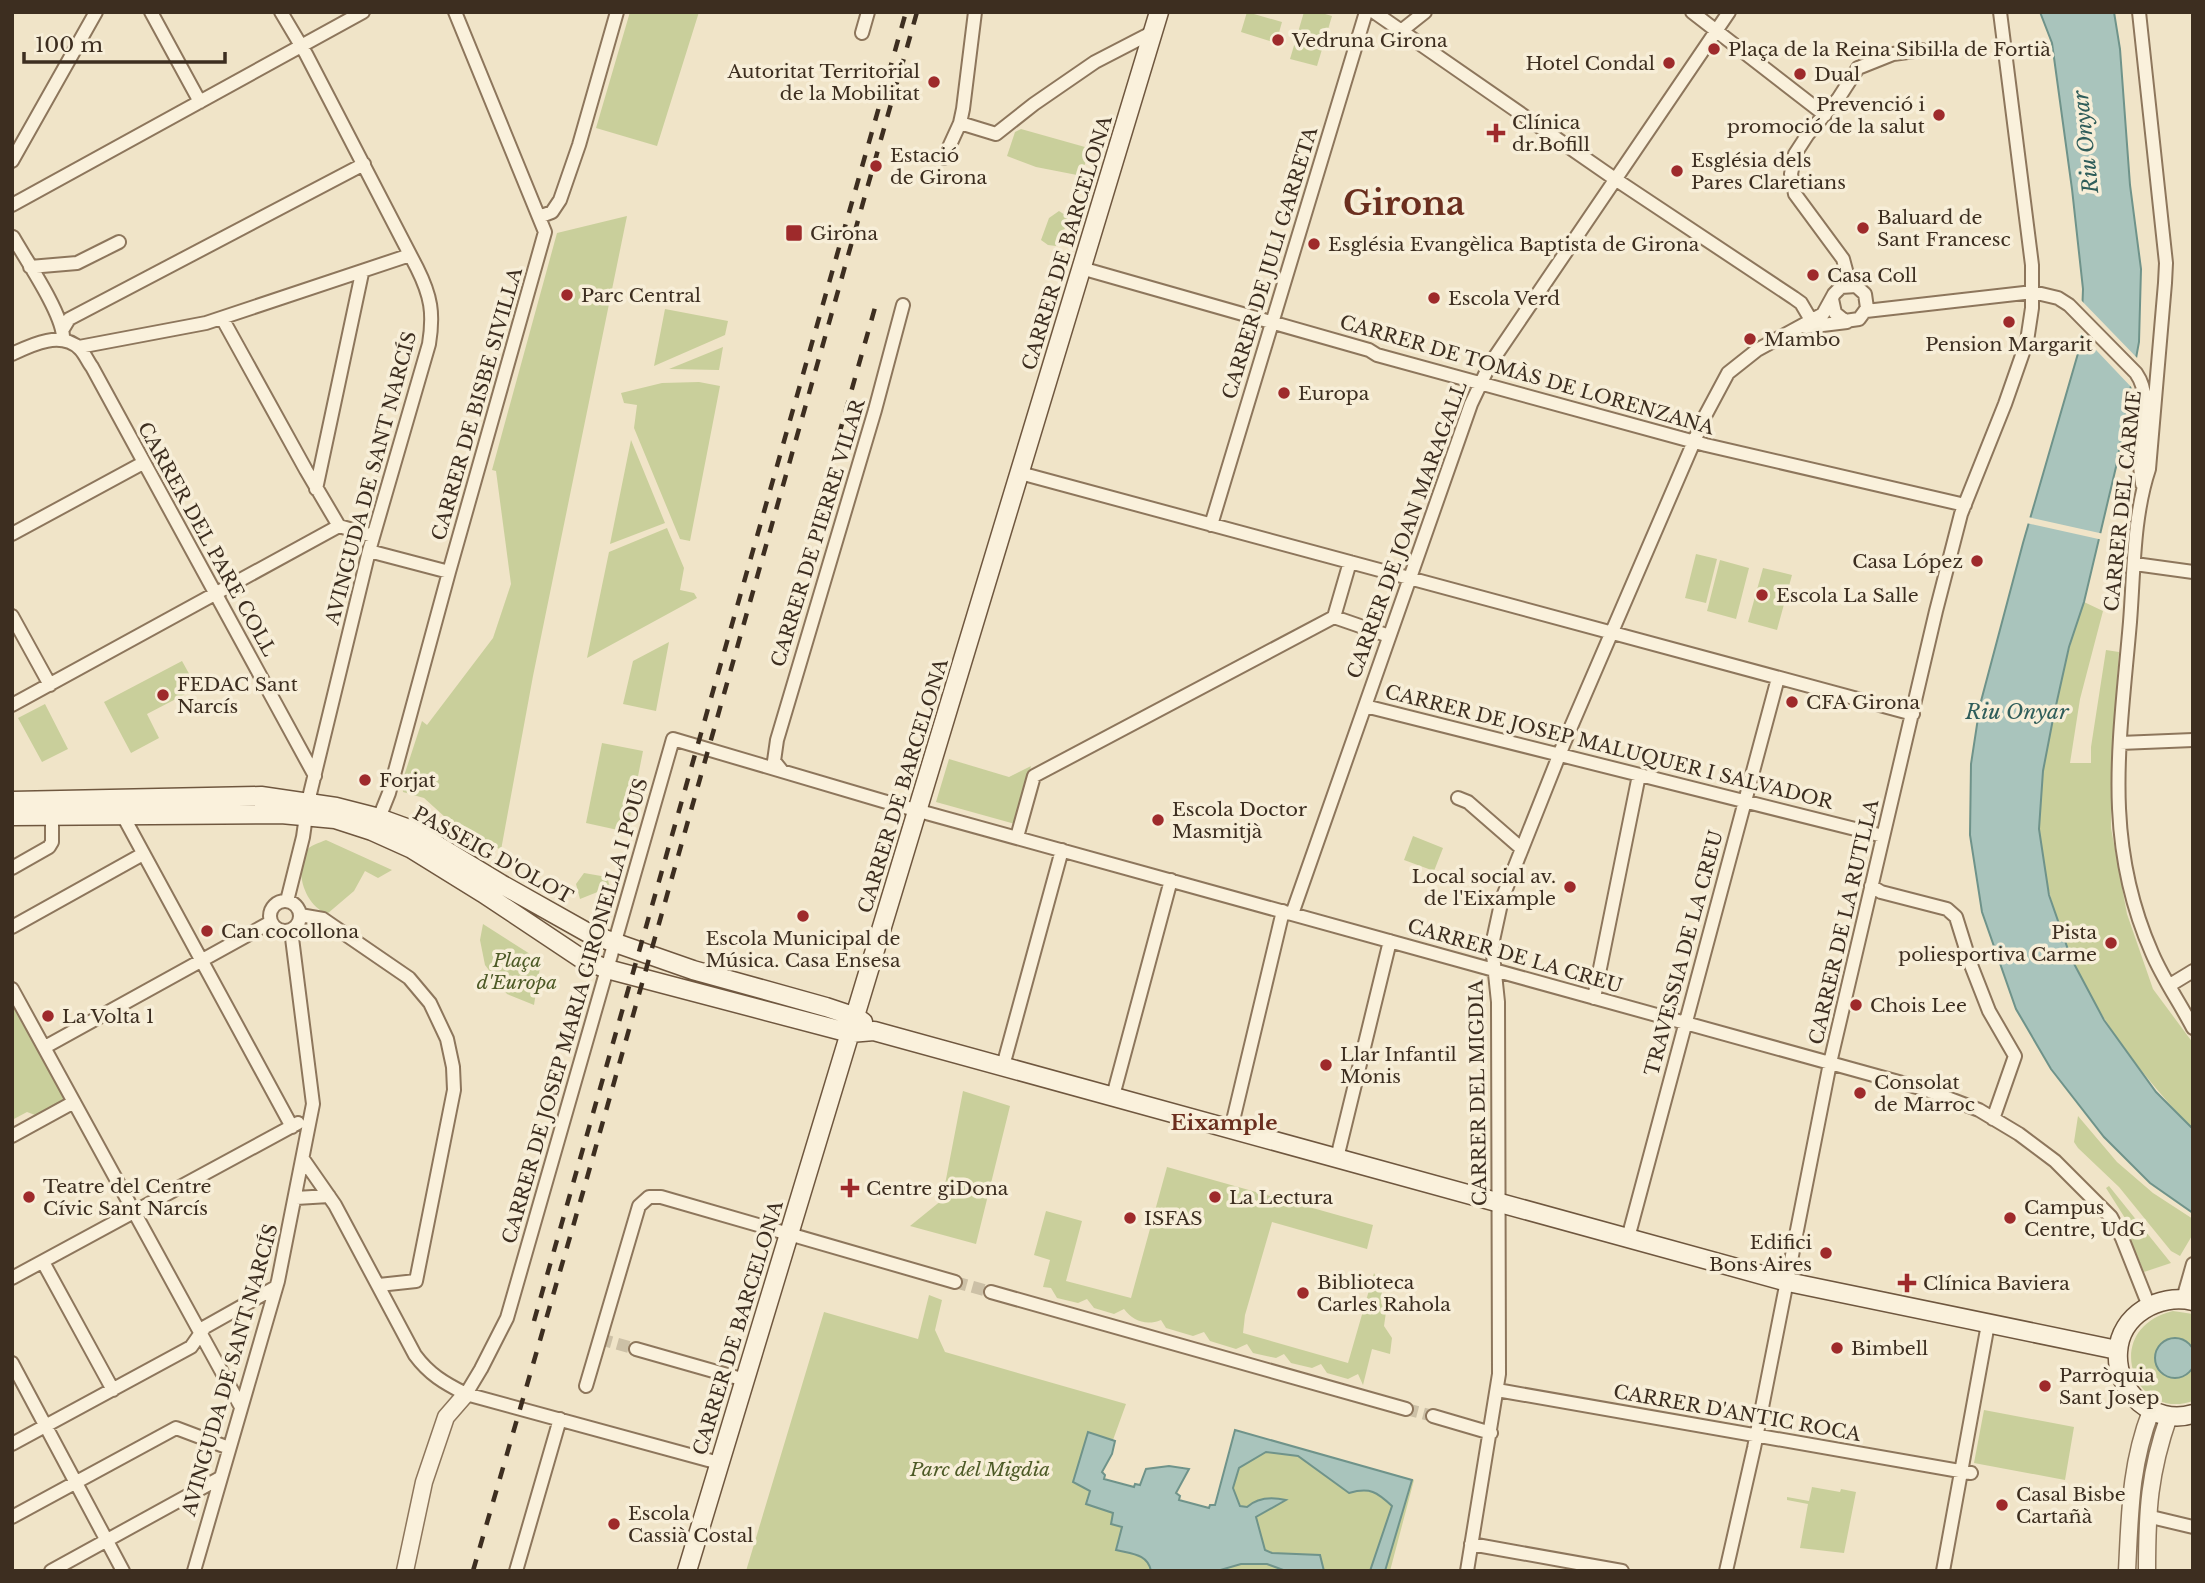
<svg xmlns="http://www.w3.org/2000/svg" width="2205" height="1583" font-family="'Libre Baskerville',serif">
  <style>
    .green { fill: #c9cf9b }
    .water { fill: #a9c4bc; stroke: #6f938a; stroke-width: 2 }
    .pier { fill: #f0e4c8 }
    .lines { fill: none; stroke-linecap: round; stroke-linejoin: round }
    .minor-tunnel { stroke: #ccc0a6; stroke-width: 12; stroke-dasharray: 12 6; stroke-linecap: butt }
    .minor-casing { stroke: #8d765c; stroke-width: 16 }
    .tertiary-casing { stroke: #8d765c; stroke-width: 19 }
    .secondary-casing { stroke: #6f573f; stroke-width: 21 }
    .minor { stroke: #faf1dc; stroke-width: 12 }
    .tertiary { stroke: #faf1dc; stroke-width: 16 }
    .secondary { stroke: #faf1dc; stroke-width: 18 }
    .rail { stroke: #3d2e20; stroke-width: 4.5; stroke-dasharray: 12 12; stroke-linecap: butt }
    .poi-dot { fill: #9e2a2b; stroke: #f7eed8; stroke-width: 2.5 }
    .labels { text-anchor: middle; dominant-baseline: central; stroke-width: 7; stroke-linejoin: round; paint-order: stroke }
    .poi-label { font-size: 19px; fill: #3d2e20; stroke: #f7eed8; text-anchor: start }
    .street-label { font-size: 19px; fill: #3d2e20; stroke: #f7eed8 }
    .park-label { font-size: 19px; font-style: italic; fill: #4d5a26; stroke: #f7eed8 }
    .water-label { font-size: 21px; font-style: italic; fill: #2f5d5a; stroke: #f7eed8 }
    .neighbourhood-label { font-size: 21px; font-weight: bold; fill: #6b2e1e; stroke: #f7eed8 }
    .town-label { font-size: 33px; font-weight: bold; fill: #6b2e1e; stroke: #f7eed8 }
  </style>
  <rect width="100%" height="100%" fill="#f0e4c8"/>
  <!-- green -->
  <path class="green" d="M 630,12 L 699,12 L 657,146 L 596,128 Z
    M 1247,12 L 1282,22 L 1276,43 L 1241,32 Z
    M 1304,12 L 1318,12 L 1332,16 L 1317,66 L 1290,59 Z
    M 1021,129 L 1085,147 C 1088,158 1086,167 1077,175 L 1036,167 L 1007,156 L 1015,132 Z
    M 1059,211 L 1068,217 L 1064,231 L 1056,246 L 1048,245 L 1041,240 L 1049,218 Z
    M 627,216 L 533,676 L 501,850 L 445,817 L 424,798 L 403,792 L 402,782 L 422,721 L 427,725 L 493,638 L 511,584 L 496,471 L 492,470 L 557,233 Z
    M 665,309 L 728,321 L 725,335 L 654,366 Z
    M 723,347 L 719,370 L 669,369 Z
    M 699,382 L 720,386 L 690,541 L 680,539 L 634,428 L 637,405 L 624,403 L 621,393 L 662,383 Z
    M 631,440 L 665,523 L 610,544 Z
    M 667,528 L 684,568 L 680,590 L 694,593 L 697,598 L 587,658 L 609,552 Z
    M 1696,554 L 1717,559 L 1706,603 L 1685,598 Z
    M 1720,560 L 1749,568 L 1736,619 L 1707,611 Z
    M 1763,568 L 1792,575 L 1777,630 L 1748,622 Z
    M 2084,602 L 2103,611 L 2080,699 L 2070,763 L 2091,763 L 2091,747 L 2106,650 L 2119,652 L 2111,766 L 2111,828 L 2127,914 L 2153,989 L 2193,1043 L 2193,1129 C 2122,1056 2059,966 2044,864 C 2043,852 2039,839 2039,827 C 2040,756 2061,669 2084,602 Z
    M 669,642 L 656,711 L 623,704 L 633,661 Z
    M 182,661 L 197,688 L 147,714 L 159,738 L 131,753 L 104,702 Z
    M 45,704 L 68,749 L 42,762 L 18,718 Z
    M 602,743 L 643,751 L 627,832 L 586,823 Z
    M 949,759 L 1009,777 L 1031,766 L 1015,824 L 936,802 Z
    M 1413,836 L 1443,848 L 1434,871 L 1404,860 Z
    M 326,840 L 392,870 L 378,878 L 365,871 L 354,891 L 327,914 C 305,905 294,872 306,851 C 310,845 319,843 326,840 Z
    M 584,873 L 607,877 L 610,887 L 580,899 L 576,884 Z
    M 483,924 L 541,961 L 534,1005 L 507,994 L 485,965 L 480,940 Z
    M 12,1005 L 64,1099 L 35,1115 L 27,1112 L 12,1120 Z
    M 963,1091 L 1010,1106 L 976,1244 L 910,1226 L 942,1200 Z
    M 2078,1116 L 2117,1162 L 2153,1193 L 2193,1219 L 2191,1228 L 2193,1234 L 2180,1256 L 2171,1251 L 2119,1187 L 2078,1148 L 2074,1142 Z
    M 1167,1167 L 1373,1225 L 1367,1249 L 1272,1222 L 1245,1315 L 1243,1333 L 1348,1363 L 1374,1273 L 1382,1288 L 1381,1303 L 1386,1312 L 1384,1326 L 1392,1338 L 1390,1354 L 1372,1349 L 1363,1385 L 1358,1374 L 1348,1379 L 1327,1373 L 1321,1364 L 1312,1368 L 1291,1363 L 1284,1354 L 1276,1358 L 1253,1353 L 1247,1344 L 1236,1349 L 1210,1341 L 1204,1332 L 1193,1336 L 1166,1328 L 1161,1320 C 1146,1326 1133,1321 1124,1309 L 1114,1314 L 1094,1308 L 1087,1299 L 1078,1303 L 1057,1298 L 1051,1288 L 1043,1287 L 1050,1260 L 1034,1255 L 1046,1211 L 1082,1221 L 1066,1281 L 1131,1298 Z
    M 2109,1186 L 2171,1263 L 2144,1272 L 2128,1234 L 2130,1226 L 2106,1188 Z
    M 929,1295 L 942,1300 L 935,1330 L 945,1352 L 1126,1404 L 1113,1440 L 1113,1453 L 1102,1472 L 1105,1475 L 1104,1479 L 1110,1482 L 1134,1487 L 1135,1484 L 1140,1485 L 1146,1469 L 1169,1466 L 1189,1469 L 1176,1493 L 1180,1496 L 1179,1500 L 1209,1508 L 1210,1505 L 1215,1505 L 1235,1430 L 1414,1480 L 1390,1571 L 746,1571 L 824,1312 L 918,1339 Z
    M 2173,1311 L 2193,1314 L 2193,1401 C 2134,1422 2099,1329 2173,1311 Z
    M 1984,1410 L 2074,1427 L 2065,1480 L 1974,1463 Z
    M 1812,1487 L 1840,1492 L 1841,1489 L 1856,1492 L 1844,1553 L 1800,1548 L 1808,1504 L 1787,1500 L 1787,1497 L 1809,1501 Z"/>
  <!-- water -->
  <path class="water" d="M 2040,12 L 2114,12 L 2120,49 L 2130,185 L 2141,269 L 2139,342 L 2116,467 L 2084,602 L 2069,647 L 2053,719 L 2043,771 L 2039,829 L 2049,895 L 2071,958 L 2104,1020 L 2156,1092 L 2193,1129 L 2193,1213 L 2150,1183 L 2104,1137 L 2051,1069 L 2016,1009 L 1982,912 L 1970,835 L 1971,764 L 1980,705 L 2023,543 L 2081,343 L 2083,289 L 2072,189 L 2052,43 Z
    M2155 1358a20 20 0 1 1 40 0a20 20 0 1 1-40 0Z
    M 1235,1430 L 1412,1480 L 1385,1571 L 1370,1571 L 1392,1506 C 1377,1492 1370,1487 1349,1493 L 1298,1456 L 1266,1452 L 1239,1468 L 1233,1488 L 1240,1506 L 1247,1507 C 1258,1497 1273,1497 1286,1500 L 1256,1517 L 1265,1550 L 1272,1553 L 1320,1555 L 1324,1571 L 1286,1571 L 1267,1564 L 1241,1564 L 1217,1571 L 1151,1571 C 1148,1554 1132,1554 1116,1550 L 1122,1527 L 1111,1524 L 1113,1513 L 1086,1504 L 1090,1491 L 1073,1482 L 1088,1432 L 1115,1441 L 1112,1454 L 1102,1472 L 1105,1475 L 1104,1479 L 1134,1487 L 1135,1484 L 1140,1485 L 1146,1469 L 1169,1466 L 1189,1469 L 1176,1493 L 1180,1496 L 1179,1500 L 1209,1508 L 1210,1505 L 1215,1505 Z"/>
  <!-- pier -->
  <path class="pier" d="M 2079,298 L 2140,361 L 2134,390 L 2078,331 Z
    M 2028,517 L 2104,534 L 2103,540 L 2026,523 Z"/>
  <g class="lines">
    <!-- minor-tunnel -->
    <path class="minor-tunnel" d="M 955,1282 L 991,1292
      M 600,1339 L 636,1349
      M 1406,1409 L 1433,1416"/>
    <defs>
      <path id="minor" d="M 151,12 L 200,102
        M 281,12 L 306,54 L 417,268 C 431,296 434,313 429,344 L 369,551 L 308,802 L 303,837 L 287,901
        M 1374,12 L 1615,179 L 1794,298 L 1801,303 L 1811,320
        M 1692,12 L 1825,115
        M 2139,12 L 2166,263 L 2165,283 L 2149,469 C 2133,517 2134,572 2130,622 C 2120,740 2102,840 2152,953 C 2163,979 2180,1003 2193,1028
        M 1401,31 L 1425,12
        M 862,33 L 868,12
        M 960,123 L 996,134 L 1034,104 L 1095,62 L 1153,32
        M 944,158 L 960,123 L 963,109 L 975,12
        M 12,161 L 96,12
        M 12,205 L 363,12
        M 539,217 L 552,212 L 560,200 L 579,145 L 617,12
        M 13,237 C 26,260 61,311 63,336
        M 30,267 L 77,263 L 119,242
        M 1081,268 L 1369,350 L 1377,355 L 1706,445 L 1965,505
        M 1850,285 L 1843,259 L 1795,194 L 1791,174 L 1795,154 L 1808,134 L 1838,99 L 1858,68 L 1893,54 L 1922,50
        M 1866,311 L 2033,292 L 2058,298 L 2069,305 L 2136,373 C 2152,396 2142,424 2139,450 C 2139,462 2141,473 2142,484
        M 222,318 L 306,470 L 339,526
        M 1806,327 L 1847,322
        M 63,329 L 69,319 L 364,164
        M 79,347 L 206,323 L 410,255
        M 12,354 C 31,345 61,330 80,349 C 85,354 88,362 92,367 L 315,776
        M 1020,473 L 1913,714
        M 316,489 L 362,273
        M 1211,525 L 1366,12
        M 12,534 L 143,463
        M 369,551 L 449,572
        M 2135,564 L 2193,572
        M 12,616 L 50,685
        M 1334,617 L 1389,636
        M 1334,617 L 1350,562
        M 12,705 L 339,526 L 373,536
        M 1365,706 L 1883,836
        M 2120,743 L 2193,740
        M 782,771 L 774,761 L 777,740 L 875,410 L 903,305
        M 1458,798 L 1468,802 L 1522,849
        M 122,814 L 292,1127
        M 379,818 L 389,793 L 449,572 L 545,232 L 455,12
        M 1017,837 L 1034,776 L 1334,617
        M 12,868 L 49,847 L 52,842 L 52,816
        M 1871,886 L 1881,892 L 1947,909 L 1956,917 L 1971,965 L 1989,1011 L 2015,1056 L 1993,1119
        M270 916a15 15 0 1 1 30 0a15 15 0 1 1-30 0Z
        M 1292,914 L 1471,404 L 1490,364 L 1729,12
        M 300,915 L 323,919 L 409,978 L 430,1003 L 447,1039 L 453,1067 L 454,1090 L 416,1281 L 379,1285
        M 12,927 L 143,854
        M 2170,985 L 2193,971
        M 12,989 L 241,1407
        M 1594,998 L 1639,775
        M 45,1047 L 271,922
        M 1003,1066 L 1062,850
        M 1113,1096 L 1171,880
        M 1231,1129 L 1283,911
        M 12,1136 L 74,1102
        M 1337,1158 L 1390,941
        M 303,1159 L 335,1205 L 415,1355 C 429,1374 444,1383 466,1394 L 719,1463
        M 296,1198 L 329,1196
        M 1628,1238 L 1778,678
        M 43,1262 L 113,1390
        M 12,1278 L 298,1123
        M 991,1292 L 1406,1409
        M 2183,1299 L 2193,1264
        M 636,1349 L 745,1380
        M 12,1363 L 123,1571
        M 586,1386 L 639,1206 L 649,1197 L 661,1197 L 955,1282
        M 1497,1390 L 1971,1473
        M 466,1394 L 481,1369 L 507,1318 L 673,739 L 883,801 L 1924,1089 L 1979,1110 L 2019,1134 L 2055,1161 L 2111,1217 L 2122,1238 L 2149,1306
        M 1433,1416 L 1491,1433
        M 12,1444 L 191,1347 L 205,1327 L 276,1287
        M 2147,1516 L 2193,1527
        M 12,1517 L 176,1428 L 229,1448
        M 1471,1544 L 1622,1571
        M 51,1571 L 220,1478
        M 194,1571 L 278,1281 L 313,1104 L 291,930
        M 516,1571 L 560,1419
        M 1467,1571 L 1499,1374 L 1498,1002 L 1492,945 L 1502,899 L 1564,743 L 1705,416 L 1728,373 L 1757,350 L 1823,314 L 1834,294 L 1841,287 L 1856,286 L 1865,294 L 1867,308 L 1859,319 L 1845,321 L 1835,313 L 1832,299
        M 1726,1571 L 1754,1448 L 1830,1063 L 1936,611 L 1961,514 L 2005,404 L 2027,341 L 2032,308 L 2032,265 L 2000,12
        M 1943,1571 L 1988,1324"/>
      <path id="tertiary" d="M 405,1571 L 424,1482 L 446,1417 L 466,1394
        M 2127,1571 C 2130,1513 2130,1465 2151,1411
        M 2147,1571 C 2147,1511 2149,1473 2169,1416"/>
      <path id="secondary" d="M 12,801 L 261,796 L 336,807 L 379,818 L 412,830 L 501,884 L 590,934 L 693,970 L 826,1007 L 856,1017 L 863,1022
        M 12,816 L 281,814 L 335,819 L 372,831 L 412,849 L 483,893 L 582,959 L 607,969 L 850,1033 L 874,1031 L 1788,1282 L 2117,1350
        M 2193,1301 C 2159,1293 2120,1315 2118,1352 C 2115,1392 2154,1426 2193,1414
        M 687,1571 L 1159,12"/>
    </defs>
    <!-- minor casing -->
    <use href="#minor" class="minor-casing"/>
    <!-- tertiary casing -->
    <use href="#tertiary" class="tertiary-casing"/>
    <!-- secondary casing -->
    <use href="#secondary" class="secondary-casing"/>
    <!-- minor -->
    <use href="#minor" class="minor"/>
    <!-- tertiary -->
    <use href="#tertiary" class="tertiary"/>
    <!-- secondary -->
    <use href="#secondary" class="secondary"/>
    <!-- rail -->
    <path class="rail" d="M 819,505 L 876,304
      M 534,1321 L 906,12
      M 473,1571 L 583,1192 L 917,12"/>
  </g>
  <!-- markers -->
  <g class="poi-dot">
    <circle cx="1278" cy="40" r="7"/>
    <circle cx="1714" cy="49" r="7"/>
    <circle cx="1669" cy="63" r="7"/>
    <circle cx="1800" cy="74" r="7"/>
    <circle cx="934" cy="82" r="7"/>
    <circle cx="1939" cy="115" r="7"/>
    <path d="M1492.5 122.5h7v7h7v7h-7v7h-7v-7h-7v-7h7z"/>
    <circle cx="876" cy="166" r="7"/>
    <circle cx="1677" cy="171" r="7"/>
    <circle cx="1863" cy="228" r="7"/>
    <rect x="785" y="224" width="18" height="18" rx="3.5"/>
    <circle cx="1314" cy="244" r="7"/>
    <circle cx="1813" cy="275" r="7"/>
    <circle cx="567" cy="295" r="7"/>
    <circle cx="1434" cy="298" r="7"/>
    <circle cx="2009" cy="322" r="7"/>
    <circle cx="1750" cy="339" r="7"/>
    <circle cx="1284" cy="393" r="7"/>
    <circle cx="1977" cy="561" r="7"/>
    <circle cx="1762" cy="595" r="7"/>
    <circle cx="163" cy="695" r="7"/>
    <circle cx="1792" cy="702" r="7"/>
    <circle cx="365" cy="780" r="7"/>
    <circle cx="1158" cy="820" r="7"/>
    <circle cx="1570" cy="887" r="7"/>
    <circle cx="803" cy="916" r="7"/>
    <circle cx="207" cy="931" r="7"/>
    <circle cx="2111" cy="943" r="7"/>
    <circle cx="1856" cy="1005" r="7"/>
    <circle cx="48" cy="1016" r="7"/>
    <circle cx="1326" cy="1065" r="7"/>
    <circle cx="1860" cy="1093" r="7"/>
    <path d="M846.5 1177.5h7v7h7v7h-7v7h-7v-7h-7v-7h7z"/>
    <circle cx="29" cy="1197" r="7"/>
    <circle cx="1215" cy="1197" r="7"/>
    <circle cx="1130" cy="1218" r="7"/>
    <circle cx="2010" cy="1218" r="7"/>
    <circle cx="1826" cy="1253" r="7"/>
    <path d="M1903.5 1272.5h7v7h7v7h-7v7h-7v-7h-7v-7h7z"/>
    <circle cx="1303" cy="1293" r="7"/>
    <circle cx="1837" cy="1348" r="7"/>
    <circle cx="2045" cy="1386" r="7"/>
    <circle cx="2002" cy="1505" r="7"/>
    <circle cx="614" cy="1524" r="7"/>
  </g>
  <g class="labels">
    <!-- poi labels -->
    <g class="poi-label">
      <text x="1292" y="40">Vedruna Girona</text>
      <text x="1728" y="49">Plaça de la Reina Sibil·la de Fortià</text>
      <text x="1655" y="63" text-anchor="end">Hotel Condal</text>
      <text x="920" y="71" text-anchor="end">Autoritat Territorial<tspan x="920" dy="22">de la Mobilitat</tspan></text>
      <text x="1814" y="74">Dual</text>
      <text x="1925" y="104" text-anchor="end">Prevenció i<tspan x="1925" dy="22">promoció de la salut</tspan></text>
      <text x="1512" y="122">Clínica<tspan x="1512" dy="22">dr.Bofill</tspan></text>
      <text x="890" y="155">Estació<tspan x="890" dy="22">de Girona</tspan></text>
      <text x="1691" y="160">Església dels<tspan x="1691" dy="22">Pares Claretians</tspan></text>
      <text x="1877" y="217">Baluard de<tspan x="1877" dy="22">Sant Francesc</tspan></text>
      <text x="810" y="233">Girona</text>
      <text x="1328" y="244">Església Evangèlica Baptista de Girona</text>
      <text x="1827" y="275">Casa Coll</text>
      <text x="581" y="295">Parc Central</text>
      <text x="1448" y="298">Escola Verd</text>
      <text x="1764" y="339">Mambo</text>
      <text x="2009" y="344" text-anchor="middle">Pension Margarit</text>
      <text x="1298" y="393">Europa</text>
      <text x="1963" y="561" text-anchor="end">Casa López</text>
      <text x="1776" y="595">Escola La Salle</text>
      <text x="177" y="684">FEDAC Sant<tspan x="177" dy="22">Narcís</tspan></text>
      <text x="1806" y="702">CFA Girona</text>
      <text x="379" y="780">Forjat</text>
      <text x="1172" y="809">Escola Doctor<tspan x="1172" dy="22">Masmitjà</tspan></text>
      <text x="1556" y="876" text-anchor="end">Local social av.<tspan x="1556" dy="22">de l'Eixample</tspan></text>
      <text x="221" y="931">Can cocollona</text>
      <text x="2097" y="932" text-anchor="end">Pista<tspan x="2097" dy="22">poliesportiva Carme</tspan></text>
      <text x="803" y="938" text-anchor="middle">Escola Municipal de<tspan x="803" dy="22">Música. Casa Ensesa</tspan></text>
      <text x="1870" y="1005">Chois Lee</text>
      <text x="62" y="1016">La Volta 1</text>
      <text x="1340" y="1054">Llar Infantil<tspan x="1340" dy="22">Monis</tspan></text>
      <text x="1874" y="1082">Consolat<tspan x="1874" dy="22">de Marroc</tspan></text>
      <text x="43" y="1186">Teatre del Centre<tspan x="43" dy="22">Cívic Sant Narcís</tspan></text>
      <text x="866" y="1188">Centre giDona</text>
      <text x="1229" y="1197">La Lectura</text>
      <text x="2024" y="1207">Campus<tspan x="2024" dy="22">Centre, UdG</tspan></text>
      <text x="1144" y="1218">ISFAS</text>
      <text x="1812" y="1242" text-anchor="end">Edifici<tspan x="1812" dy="22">Bons Aires</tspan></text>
      <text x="1317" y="1282">Biblioteca<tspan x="1317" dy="22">Carles Rahola</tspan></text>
      <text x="1923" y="1283">Clínica Baviera</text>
      <text x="1851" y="1348">Bimbell</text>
      <text x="2059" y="1375">Parròquia<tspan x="2059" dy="22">Sant Josep</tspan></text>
      <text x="2016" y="1494">Casal Bisbe<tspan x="2016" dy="22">Cartañà</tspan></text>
      <text x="628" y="1513">Escola<tspan x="628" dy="22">Cassià Costal</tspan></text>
    </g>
    <!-- street labels -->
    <g class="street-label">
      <text transform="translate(1067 243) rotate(-73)">CARRER DE BARCELONA</text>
      <text transform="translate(1270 263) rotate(-73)">CARRER DE JULI GARRETA</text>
      <text transform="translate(1527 375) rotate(16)">CARRER DE TOMÀS DE LORENZANA</text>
      <text transform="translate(477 404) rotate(-74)">CARRER DE BISBE SIVILLA</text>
      <text transform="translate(371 478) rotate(-75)">AVINGUDA DE SANT NARCÍS</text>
      <text transform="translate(2123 501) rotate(-84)">CARRER DEL CARME</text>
      <text transform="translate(1407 530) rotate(-70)">CARRER DE JOAN MARAGALL</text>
      <text transform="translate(818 533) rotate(-73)">CARRER DE PIERRE VILAR</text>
      <text transform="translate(207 539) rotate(61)">CARRER DEL PARE COLL</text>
      <text transform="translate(1609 747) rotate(14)">CARRER DE JOSEP MALUQUER I SALVADOR</text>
      <text transform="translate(903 786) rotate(-73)">CARRER DE BARCELONA</text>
      <text transform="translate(493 855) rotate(29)">PASSEIG D'OLOT</text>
      <text transform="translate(1844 922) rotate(-77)">CARRER DE LA RUTLLA</text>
      <text transform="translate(1684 953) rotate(-75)">TRAVESSIA DE LA CREU</text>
      <text transform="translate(1515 956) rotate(16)">CARRER DE LA CREU</text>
      <text transform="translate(575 1011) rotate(-74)">CARRER DE JOSEP MARIA GIRONELLA I POUS</text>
      <text transform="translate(1478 1093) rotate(-91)">CARRER DEL MIGDIA</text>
      <text transform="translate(738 1328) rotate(-73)">CARRER DE BARCELONA</text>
      <text transform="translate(230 1370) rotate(-74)">AVINGUDA DE SANT NARCÍS</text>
      <text transform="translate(1737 1413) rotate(10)">CARRER D'ANTIC ROCA</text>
    </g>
    <!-- park labels -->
    <g class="park-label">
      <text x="517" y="960">Plaça<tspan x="517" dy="22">d'Europa</tspan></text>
      <text x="980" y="1469">Parc del Migdia</text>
    </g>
    <!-- water labels -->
    <g class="water-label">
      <text transform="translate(2086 142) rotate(-96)">Riu Onyar</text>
      <text x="2017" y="712">Riu Onyar</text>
    </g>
    <!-- neighbourhood labels -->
    <g class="neighbourhood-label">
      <text x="1224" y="1123">Eixample</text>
    </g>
    <!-- town labels -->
    <g class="town-label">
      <text x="1404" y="203">Girona</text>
    </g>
  </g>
  <!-- border -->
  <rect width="2205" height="1583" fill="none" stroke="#3d2e20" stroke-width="28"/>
  <!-- scale -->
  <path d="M24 52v10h201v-10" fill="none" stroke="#3d2e20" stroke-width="3.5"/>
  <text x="35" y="52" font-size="21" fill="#3d2e20" stroke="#f7eed8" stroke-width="5" paint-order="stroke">100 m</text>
</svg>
